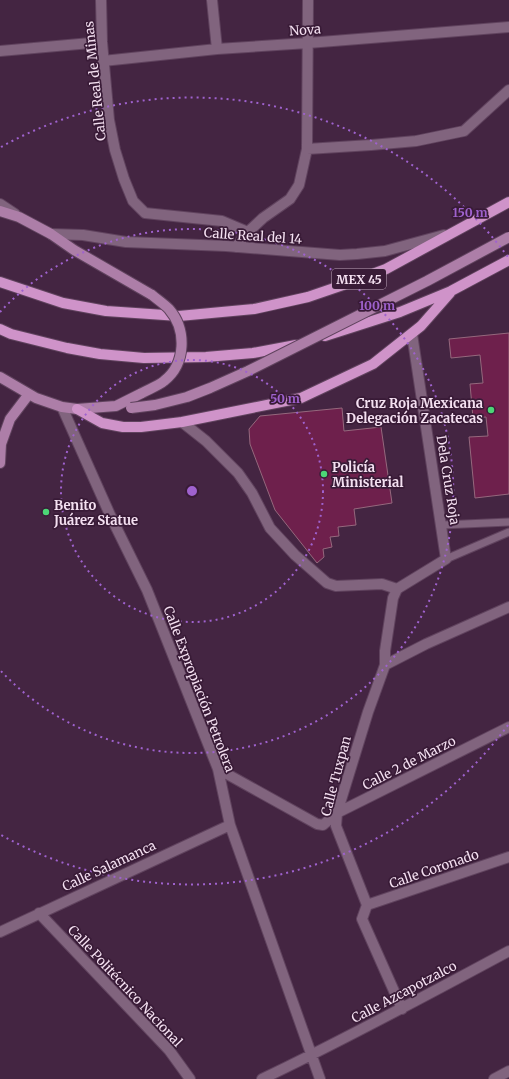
<svg xmlns="http://www.w3.org/2000/svg" width="509" height="1079" font-family="Merriweather,serif">
  <style>
    .building { fill: #6e204c; stroke: #95687d }
    .lines { fill: none; stroke-linecap: round; stroke-linejoin: round }
    .service-casing { stroke: #60435e; stroke-width: 9 }
    .minor-casing { stroke: #60435e; stroke-width: 12 }
    .secondary-casing { stroke: #60435e; stroke-width: 12 }
    .primary-casing { stroke: #60435e; stroke-width: 12 }
    .service { stroke: #81647e; stroke-width: 7 }
    .minor { stroke: #81647e; stroke-width: 10 }
    .secondary { stroke: #ad7ea8; stroke-width: 10 }
    .primary { stroke: #cf93c9; stroke-width: 10 }
    .secondary-bridge-casing { stroke: #60435e; stroke-width: 12; stroke-linecap: butt }
    .secondary-bridge { stroke: #ad7ea8; stroke-width: 10 }
    .ring { fill: none; stroke: #9f62ce; stroke-width: 2; stroke-dasharray: 2 4 }
    .poi-dot { fill: #4cd676; stroke: #391b37; stroke-width: 1.5 }
    .labels { text-anchor: middle; dominant-baseline: central; stroke-width: 3.5; stroke-linejoin: round; paint-order: stroke }
    .shield { fill: #391b37; stroke: #bca5b9; stroke-width: 1 }
    .shield-label { font-size: 12px; font-weight: bold; fill: #f4e0f1 }
    .street-label { font-size: 13px; fill: #f4e0f1; stroke: #391b37 }
    .poi-label { font-size: 13px; font-weight: bold; fill: #f4e0f1; stroke: #391b37; text-anchor: start }
    .centre { fill: #9f62ce; stroke: #391b37; stroke-width: 2 }
    .ring-label { font-size: 12px; text-anchor: middle; font-weight: bold; fill: #9f62ce; stroke: #391b37; stroke-width: 3.5; stroke-linejoin: round; paint-order: stroke }
  </style>
  <rect width="100%" height="100%" fill="#442542"/>
  <!-- building -->
  <path class="building" d="M 509,333 L 509,494 L 475,498 L 469,437 L 488,436 L 486,417 L 473,418 L 470,384 L 483,383 L 480,355 L 451,358 L 449,339 Z
    M 342,408 L 344,431 L 381,427 L 392,503 L 354,509 L 356,525 L 338,527 L 339,536 L 330,537 L 332,547 L 323,549 L 324,557 L 317,563 L 275,510 L 250,444 L 249,429 L 260,416 Z"/>
  <g class="lines">
    <defs>
      <path id="service" d="M 442,525 L 509,522
        M 446,559 L 509,532"/>
      <path id="minor" d="M 101,0 L 102,42 L 109,120 L 115,150 L 124,179 L 133,201 L 145,213 L 222,221 L 248,232
        M 212,0 L 217,49
        M 0,51 L 102,42
        M 103,61 L 217,49 L 308,43 L 509,27
        M 307,149 L 371,145 L 416,141 L 464,131 L 509,90
        M 0,204 L 15,214
        M 51,234 L 83,235 L 126,242 L 226,246 L 340,255 L 357,254 L 385,251 L 444,235
        M 236,247 L 248,232 L 263,218 L 290,199 L 299,185 L 307,149 L 308,0
        M 62,407 L 111,517 L 147,590 L 218,769 L 230,825 L 320,1079
        M 182,422 L 206,441 L 238,473 L 252,493 L 270,528 L 295,555 L 327,583 L 336,586 L 382,584 L 397,589
        M 397,589 L 393,598 L 385,651 L 385,665 L 368,712 L 337,813 L 336,826 L 367,905 L 362,919 L 402,1009
        M 397,589 L 446,559 L 412,334
        M 385,665 L 426,644 L 509,607
        M 218,769 L 317,824 L 323,825 L 337,813 L 509,727
        M 367,905 L 509,857
        M 39,913 L 169,1050 L 190,1079
        M 0,932 L 230,825
        M 262,1079 C 346,1039 427,995 509,951
        M 494,1079 L 509,1071"/>
      <path id="secondary" d="M 0,211 L 19,217 L 51,234 L 74,250 L 152,295
        M 0,377 L 36,398 L 62,407 L 77,409 L 116,406 L 142,393
        M 0,463 L 1,444 L 10,419 L 29,394"/>
      <path id="primary" d="M 0,282 L 63,303 L 106,311 L 179,316 L 254,309 L 308,297 L 343,285 L 386,269 L 509,202
        M 0,329 L 11,334 L 67,348 L 100,354 L 144,358 L 206,357 L 253,353 L 296,345
        M 325,336 L 400,312 L 451,291 L 509,260
        M 77,409 L 102,423 L 123,427 L 141,427 L 182,422 L 301,398 L 373,364 L 421,326 L 450,293"/>
    </defs>
    <!-- service casing -->
    <use href="#service" class="service-casing"/>
    <!-- minor casing -->
    <use href="#minor" class="minor-casing"/>
    <!-- secondary casing -->
    <use href="#secondary" class="secondary-casing"/>
    <!-- primary casing -->
    <use href="#primary" class="primary-casing"/>
    <!-- service -->
    <use href="#service" class="service"/>
    <!-- minor -->
    <use href="#minor" class="minor"/>
    <!-- secondary -->
    <use href="#secondary" class="secondary"/>
    <!-- primary -->
    <use href="#primary" class="primary"/>
    <defs>
      <path id="secondary-bridge" d="M 142,393 C 149,389 158,386 164,381 C 186,364 187,330 169,309 C 164,304 158,300 152,295
        M 131,408 L 155,405 L 187,397 L 210,388 L 248,371 L 427,281 L 509,237"/>
    </defs>
    <!-- secondary-bridge casing -->
    <use href="#secondary-bridge" class="secondary-bridge-casing"/>
    <!-- secondary-bridge -->
    <use href="#secondary-bridge" class="secondary-bridge"/>
  </g>
  <!-- distance rings -->
  <g class="ring">
    <circle cx="192" cy="491" r="131"/>
    <path d="M0 312A262 262 0 1 1 0 670"/>
    <path d="M508 725A393 393 0 0 1 1 835M1 147A393 393 0 0 1 508 257"/>
  </g>
  <!-- markers -->
  <g class="poi-dot">
    <circle cx="491" cy="410" r="4"/>
    <circle cx="324" cy="474" r="4"/>
    <circle cx="46" cy="512" r="4"/>
  </g>
  <g class="labels">
    <!-- shield labels -->
    <rect class="shield" x="332" y="269" width="54" height="20" rx="3"/>
    <g class="shield-label">
      <text x="359" y="279">MEX 45</text>
    </g>
    <!-- street labels -->
    <g class="street-label">
      <text transform="translate(305 30) rotate(-4)">Nova</text>
      <text transform="translate(95 81) rotate(-96)">Calle Real de Minas</text>
      <text transform="translate(253 236) rotate(4)">Calle Real del 14</text>
      <text transform="translate(448 480) rotate(81)">Dela Cruz Roja</text>
      <text transform="translate(199 689) rotate(69)">Calle Expropiación Petrolera</text>
      <text transform="translate(409 763) rotate(-27)">Calle 2 de Marzo</text>
      <text transform="translate(336 776) rotate(-75)">Calle Tuxpan</text>
      <text transform="translate(109 866) rotate(-25)">Calle Salamanca</text>
      <text transform="translate(434 869) rotate(-19)">Calle Coronado</text>
      <text transform="translate(125 986) rotate(47)">Calle Politécnico Nacional</text>
      <text transform="translate(404 992) rotate(-28)">Calle Azcapotzalco</text>
    </g>
    <!-- poi labels -->
    <g class="poi-label">
      <text x="483" y="403" text-anchor="end">Cruz Roja Mexicana<tspan x="483" dy="15">Delegación Zacatecas</tspan></text>
      <text x="332" y="467">Policía<tspan x="332" dy="15">Ministerial</tspan></text>
      <text x="54" y="505">Benito<tspan x="54" dy="15">Juárez Statue</tspan></text>
    </g>
  </g>
  <circle cx="192" cy="491" r="6" class="centre"/>
  <g class="ring-label">
    <text x="470" y="217">150 m</text>
    <text x="377" y="310">100 m</text>
    <text x="285" y="403">50 m</text>
  </g>
</svg>
